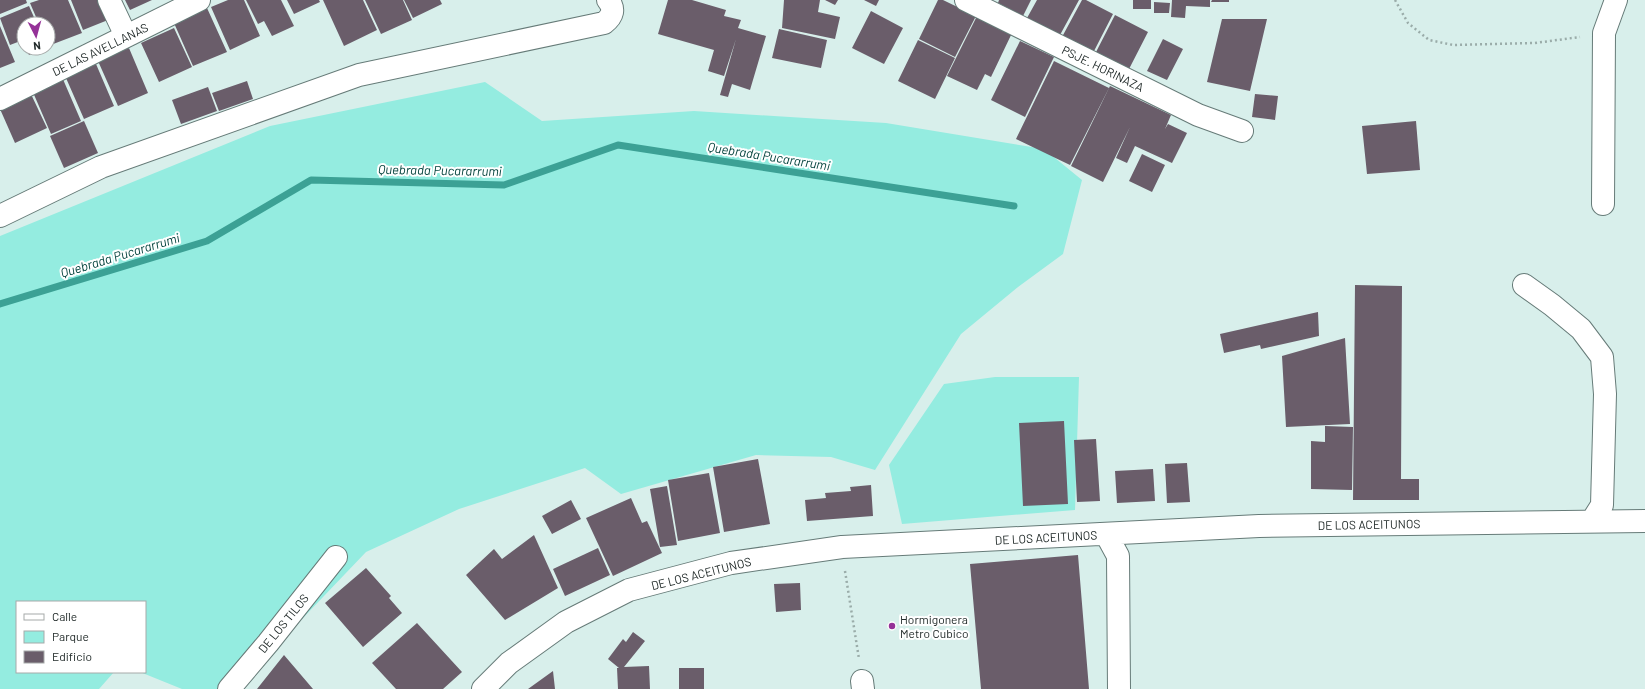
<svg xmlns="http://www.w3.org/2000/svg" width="1645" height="689" font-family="Barlow,sans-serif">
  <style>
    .green { fill: #94ece0 }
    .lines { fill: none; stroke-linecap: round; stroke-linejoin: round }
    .stream { stroke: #3ca195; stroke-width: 7 }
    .building { fill: #6a5d6a }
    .minor-casing { stroke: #667b78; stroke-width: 24 }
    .path { stroke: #9aaca9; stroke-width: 2.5; stroke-dasharray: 2 3; stroke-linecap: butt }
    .minor { stroke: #fff; stroke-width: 22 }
    .poi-dot { fill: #953298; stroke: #fff; stroke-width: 1.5 }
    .labels { text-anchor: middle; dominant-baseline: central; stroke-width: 4; stroke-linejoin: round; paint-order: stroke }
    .street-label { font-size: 12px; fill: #212a29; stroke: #fff }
    .poi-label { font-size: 12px; fill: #212a29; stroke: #fff; text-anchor: start }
    .water-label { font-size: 13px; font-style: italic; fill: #05443e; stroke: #fff }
  </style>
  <rect width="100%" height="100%" fill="#d8efeb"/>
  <!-- green -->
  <path class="green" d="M 485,82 L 542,121 L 694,111 L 886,123 L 1044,149 L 1082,180 L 1063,254 L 1018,287 L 961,334 L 875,470 L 831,457 L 756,455 L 621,494 L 585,468 L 459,509 L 366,552 L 235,689 L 182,689 L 140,672 L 145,672 L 145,602 L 17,602 L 17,672 L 114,672 L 99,689 L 0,689 L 0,236 L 270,126 Z
    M 995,377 L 1079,377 L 1075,510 L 902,524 L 889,465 L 944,384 Z"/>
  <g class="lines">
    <!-- stream -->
    <path class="stream" d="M 0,304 L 207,241 L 311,180 L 504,185 L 618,145 L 1014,206"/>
  </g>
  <!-- building -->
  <path class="building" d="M 0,0 L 26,0 L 27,3 L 0,14 Z
    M 39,0 L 68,0 L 82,33 L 48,46 L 48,24 L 39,24 L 30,3 Z
    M 71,0 L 106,0 L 113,18 L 83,30 Z
    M 125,0 L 152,0 L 130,10 Z
    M 228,0 L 244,0 L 260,36 L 230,50 L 211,7 Z
    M 246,0 L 281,0 L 294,26 L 272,36 L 264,21 L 258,24 Z
    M 287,0 L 319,0 L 320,2 L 294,14 Z
    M 323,0 L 363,0 L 377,30 L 344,46 Z
    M 365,0 L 403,0 L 412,20 L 381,34 Z
    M 404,0 L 440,0 L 442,4 L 413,18 Z
    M 668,0 L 692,0 L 726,10 L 724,16 L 741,20 L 738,28 L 766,36 L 750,90 L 732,84 L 728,97 L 720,95 L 736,39 L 724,76 L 708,71 L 714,50 L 658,34 Z
    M 784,0 L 820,0 L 818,12 L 840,17 L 835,39 L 782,28 Z
    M 825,0 L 838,0 L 835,5 Z
    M 864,0 L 879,0 L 876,6 Z
    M 938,0 L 943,0 L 976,16 L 955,57 L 919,39 Z
    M 999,0 L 1031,0 L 1023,16 L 998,3 Z
    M 1037,0 L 1079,0 L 1060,35 L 1027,18 Z
    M 1082,0 L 1086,0 L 1113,14 L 1093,53 L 1062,37 Z
    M 1133,0 L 1151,0 L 1151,9 L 1133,9 Z
    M 1172,0 L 1210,0 L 1210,7 L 1186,6 L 1185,18 L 1171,17 Z
    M 1212,0 L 1229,0 L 1229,2 L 1211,2 Z
    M 1154,2 L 1170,3 L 1169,13 L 1154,13 Z
    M 29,6 L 37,24 L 24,24 L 24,42 L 23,40 L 10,45 L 0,18 Z
    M 207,8 L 227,52 L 193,66 L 174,23 Z
    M 871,11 L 903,28 L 884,64 L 852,48 Z
    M 1115,15 L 1148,32 L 1128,71 L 1095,54 Z
    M 977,16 L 1012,33 L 991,77 L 985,74 L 977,90 L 947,76 Z
    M 1222,19 L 1267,19 L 1250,91 L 1207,82 Z
    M 0,26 L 15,62 L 0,68 Z
    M 174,28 L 192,67 L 159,82 L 141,43 Z
    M 779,29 L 827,40 L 821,68 L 772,58 Z
    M 1163,39 L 1183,49 L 1167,80 L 1147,71 Z
    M 918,40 L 955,58 L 935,99 L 898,81 Z
    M 1020,41 L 1054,57 L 1025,117 L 991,100 Z
    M 26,48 L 46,48 L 29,55 Z
    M 129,48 L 148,93 L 118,106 L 98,61 Z
    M 1054,61 L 1109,88 L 1070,165 L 1016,139 Z
    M 96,64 L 114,106 L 84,119 L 66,78 Z
    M 62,77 L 81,121 L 51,134 L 32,90 Z
    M 247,81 L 253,99 L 219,111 L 212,93 Z
    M 1110,86 L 1171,115 L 1165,129 L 1168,124 L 1187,133 L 1172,163 L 1135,146 L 1127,163 L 1116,158 L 1130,127 L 1103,182 L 1071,166 Z
    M 208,87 L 217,111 L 181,124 L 172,100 Z
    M 30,92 L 47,128 L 15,143 L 0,109 Z
    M 1255,94 L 1278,96 L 1275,120 L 1252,117 Z
    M 84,121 L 98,153 L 64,168 L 50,136 Z
    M 1416,121 L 1420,170 L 1367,174 L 1362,126 Z
    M 1142,154 L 1165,165 L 1152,192 L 1129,181 Z
    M 1355,285 L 1402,286 L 1401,479 L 1419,479 L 1419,500 L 1353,500 Z
    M 1318,312 L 1319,336 L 1261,349 L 1260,345 L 1224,353 L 1220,334 Z
    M 1345,338 L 1350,424 L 1286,427 L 1282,356 Z
    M 1064,421 L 1068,504 L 1023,506 L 1019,423 Z
    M 1325,426 L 1353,427 L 1352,490 L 1311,489 L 1311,441 L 1325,442 Z
    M 1096,439 L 1100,501 L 1077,502 L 1074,440 Z
    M 758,459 L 770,524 L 724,532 L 713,467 Z
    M 1187,463 L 1190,502 L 1167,503 L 1165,464 Z
    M 1153,469 L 1155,501 L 1117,503 L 1115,471 Z
    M 709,473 L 720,533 L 678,541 L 668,480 Z
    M 871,485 L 873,516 L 807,521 L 805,500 L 826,498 L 825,493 L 851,491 L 850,487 Z
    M 667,486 L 677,545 L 660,547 L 650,489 Z
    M 631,498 L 642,523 L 647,521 L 662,553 L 613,576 L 586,518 Z
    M 571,500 L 581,519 L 552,534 L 542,516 Z
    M 534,535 L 558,588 L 505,620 L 466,575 L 494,549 L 502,559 Z
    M 598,548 L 610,575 L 565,596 L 553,569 Z
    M 1078,555 L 1089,689 L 981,689 L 970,564 Z
    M 366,568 L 391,596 L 389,598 L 402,613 L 363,647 L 325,603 Z
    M 800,583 L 801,610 L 776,612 L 774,584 Z
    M 417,623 L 462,672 L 443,689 L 396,689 L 372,663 Z
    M 633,632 L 645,641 L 624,667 L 649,666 L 650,689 L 618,689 L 617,668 L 619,668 L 608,659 L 623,639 L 626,642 Z
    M 284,655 L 313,689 L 257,689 Z
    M 679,668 L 704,668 L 704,689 L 679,689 Z
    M 553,671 L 555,689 L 528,689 Z"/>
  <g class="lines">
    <defs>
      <path id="minor" d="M 109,0 L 126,36
        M 966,0 L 1198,115 L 1242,131
        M 0,99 L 199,0
        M 1603,204 L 1604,33 L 1616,0
        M 0,216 L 101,167 L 359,75 L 604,23 C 613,16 615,9 608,0
        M 1524,285 L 1552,305 L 1581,329 L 1602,357 L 1605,394 L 1602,505 L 1592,521
        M 1106,534 L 1118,556 L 1119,689
        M 862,681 L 863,689
        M 229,689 L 268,643 L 336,557
        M 483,689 L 509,663 L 566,622 L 629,590 L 731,563 L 842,547 L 1259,526 L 1645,521"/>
    </defs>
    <!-- minor casing -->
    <use href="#minor" class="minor-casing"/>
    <!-- path -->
    <path class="path" d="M 1395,0 L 1408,23 L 1429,40 L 1453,45 L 1535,43 L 1580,37
      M 845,571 L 859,659"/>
    <!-- minor -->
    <use href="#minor" class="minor"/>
  </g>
  <!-- markers -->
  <circle class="poi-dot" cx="892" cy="626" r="4"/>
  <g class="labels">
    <!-- street labels -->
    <g class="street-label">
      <text transform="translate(100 49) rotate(-26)">DE LAS AVELLANAS</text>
      <text transform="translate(1103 68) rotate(26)">PSJE. HORINAZA</text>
      <text transform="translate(1369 524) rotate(-1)">DE LOS ACEITUNOS</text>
      <text transform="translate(1046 537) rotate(-3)">DE LOS ACEITUNOS</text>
      <text transform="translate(701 573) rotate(-14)">DE LOS ACEITUNOS</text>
      <text transform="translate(283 623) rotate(-51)">DE LOS TILOS</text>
    </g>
    <!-- poi labels -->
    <g class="poi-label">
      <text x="900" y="619">Hormigonera<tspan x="900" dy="14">Metro Cubico</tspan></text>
    </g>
    <!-- water labels -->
    <g class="water-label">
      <text transform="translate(769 156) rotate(9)">Quebrada Pucararrumi</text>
      <text transform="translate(440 170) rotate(1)">Quebrada Pucararrumi</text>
      <text transform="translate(120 255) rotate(-17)">Quebrada Pucararrumi</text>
    </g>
  </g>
  <!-- legend -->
  <rect x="16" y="601" width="130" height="72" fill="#ffffff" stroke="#a6aaa9"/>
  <rect x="24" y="614" width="20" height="6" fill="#ffffff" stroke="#a6aaa9"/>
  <text x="52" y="621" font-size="12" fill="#212a29">Calle</text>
  <rect x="24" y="631" width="20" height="12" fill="#94ece0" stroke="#a6aaa9"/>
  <text x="52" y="641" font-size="12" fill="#212a29">Parque</text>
  <rect x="24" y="651" width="20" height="12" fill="#6a5d6a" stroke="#a6aaa9"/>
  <text x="52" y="661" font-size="12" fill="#212a29">Edificio</text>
  <!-- north arrow -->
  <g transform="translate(36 36) rotate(174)"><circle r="19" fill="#ffffff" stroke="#a6aaa9"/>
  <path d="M0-3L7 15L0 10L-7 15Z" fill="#953298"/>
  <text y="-6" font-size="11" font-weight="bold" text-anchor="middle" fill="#212a29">N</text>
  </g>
</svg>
